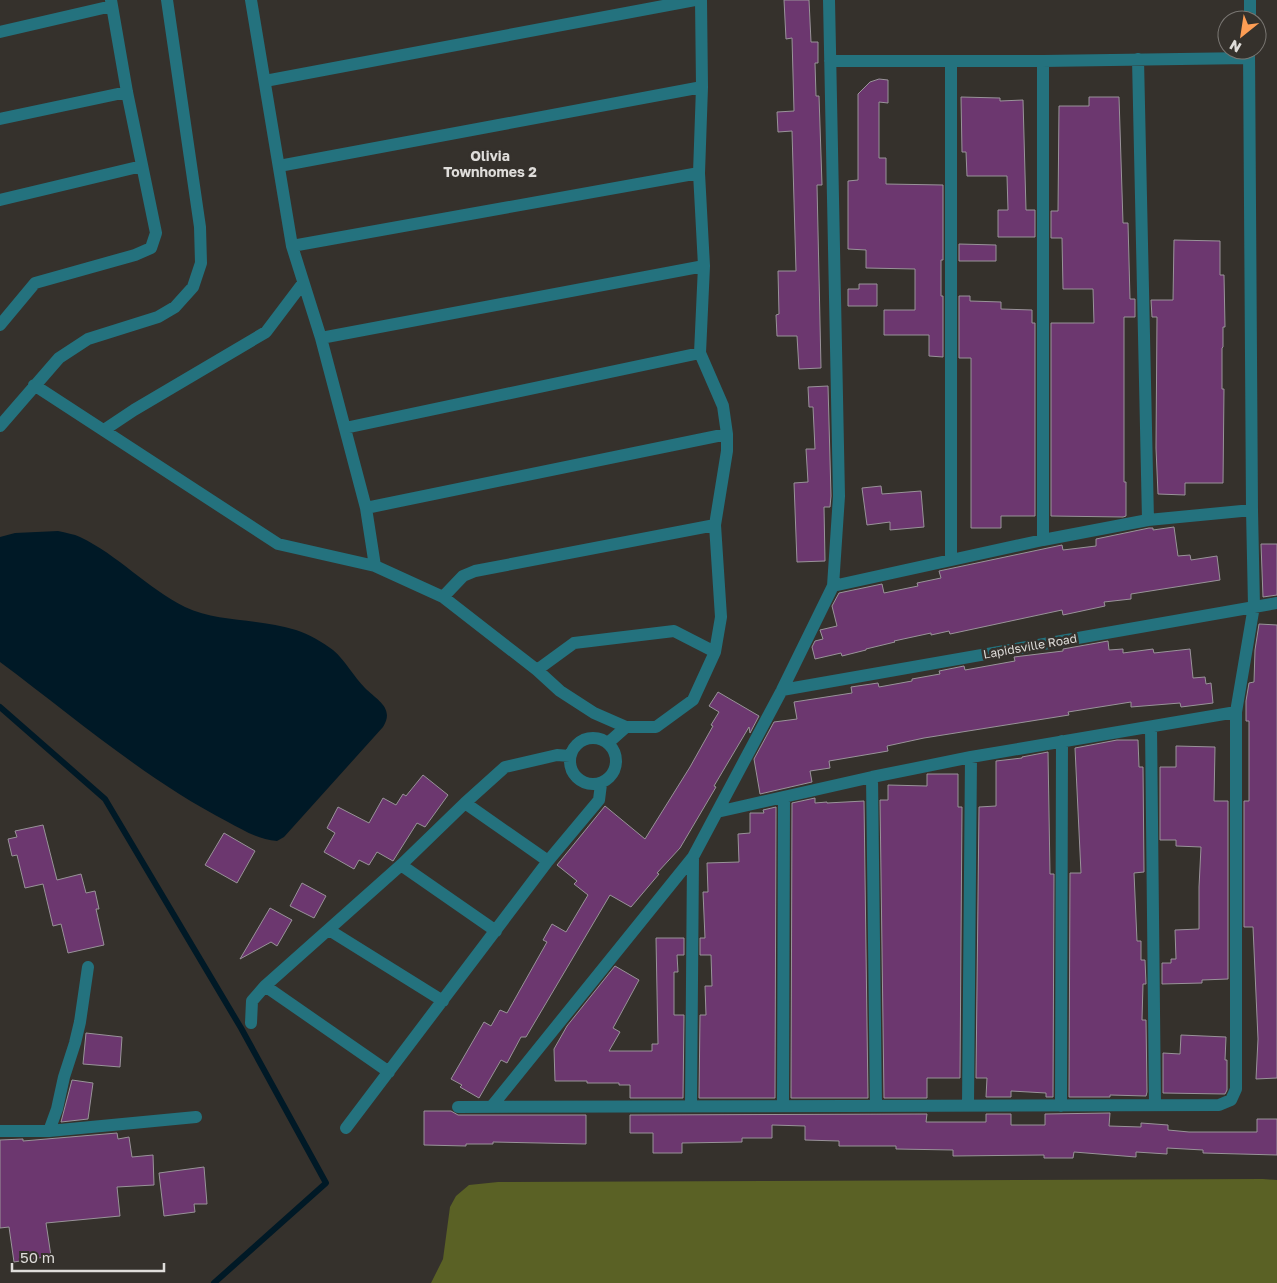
<svg xmlns="http://www.w3.org/2000/svg" width="1277" height="1283" font-family="'Golos Text',sans-serif">
  <style>
    .green { fill: #5a6125 }
    .water { fill: #001926 }
    .lines { fill: none; stroke-linecap: round; stroke-linejoin: round }
    .stream { stroke: #001926; stroke-width: 6 }
    .building { fill: #6c376f; stroke: #999399 }
    .minor { stroke: #24727e; stroke-width: 12 }
    .labels { text-anchor: middle; dominant-baseline: central; stroke-width: 5; stroke-linejoin: round; paint-order: stroke }
    .street-label { font-size: 12px; fill: #dfddda; stroke: #35312c }
    .neighbourhood-label { font-size: 14px; font-weight: bold; fill: #dfddda; stroke: #35312c }
  </style>
  <rect width="100%" height="100%" fill="#35312c"/>
  <!-- green -->
  <path class="green" d="M 1263,1179 L 1277,1180 L 1277,1283 L 431,1283 L 443,1259 L 450,1207 L 456,1196 L 469,1185 L 498,1182 Z"/>
  <!-- water -->
  <path class="water" d="M 58,531 C 66,533 74,534 80,537 C 118,555 147,588 185,607 C 219,623 260,618 296,630 C 309,634 322,642 333,650 C 346,661 353,676 365,688 C 377,700 395,708 383,727 L 284,837 L 277,841 C 259,840 243,830 228,822 C 145,779 74,717 0,662 L 0,537 L 15,533 Z"/>
  <g class="lines">
    <!-- stream -->
    <path class="stream" d="M 0,707 L 105,799 L 241,1028 L 326,1183 L 214,1283"/>
  </g>
  <!-- building -->
  <path class="building" d="M 784,0 L 809,0 L 811,42 L 818,42 L 818,63 L 815,63 L 816,96 L 819,96 L 822,185 L 817,185 L 821,368 L 799,369 L 797,336 L 777,336 L 776,315 L 779,314 L 778,271 L 796,271 L 792,131 L 778,132 L 777,112 L 794,111 L 792,38 L 786,39 Z
    M 879,79 L 888,80 L 888,103 L 879,102 L 879,158 L 886,158 L 886,184 L 943,185 L 943,260 L 941,260 L 941,296 L 943,296 L 943,357 L 929,356 L 929,335 L 884,335 L 884,310 L 915,310 L 915,269 L 866,268 L 866,250 L 848,249 L 848,181 L 858,180 L 858,94 L 870,82 Z
    M 961,97 L 1000,98 L 1000,101 L 1023,100 L 1026,210 L 1035,210 L 1035,237 L 998,237 L 998,210 L 1008,210 L 1007,176 L 967,176 L 966,152 L 962,152 Z
    M 1089,97 L 1119,97 L 1123,223 L 1128,223 L 1130,299 L 1135,299 L 1135,317 L 1124,317 L 1124,482 L 1126,482 L 1126,516 L 1123,517 L 1051,516 L 1051,323 L 1094,323 L 1093,289 L 1063,289 L 1062,238 L 1051,238 L 1051,211 L 1058,211 L 1059,106 L 1089,106 Z
    M 1174,240 L 1220,241 L 1220,275 L 1224,275 L 1225,327 L 1223,327 L 1223,347 L 1222,348 L 1222,389 L 1224,389 L 1223,483 L 1185,483 L 1185,495 L 1158,494 L 1156,448 L 1157,317 L 1152,317 L 1151,300 L 1173,300 Z
    M 959,244 L 996,245 L 996,261 L 959,261 Z
    M 859,284 L 877,284 L 877,306 L 848,306 L 848,289 L 859,289 Z
    M 959,296 L 970,296 L 970,301 L 1001,302 L 1001,309 L 1032,310 L 1032,323 L 1035,323 L 1035,516 L 1001,516 L 1001,528 L 971,528 L 971,358 L 959,358 Z
    M 828,386 L 831,496 L 830,507 L 824,507 L 825,561 L 797,562 L 794,483 L 808,482 L 806,449 L 815,449 L 813,407 L 809,407 L 808,387 Z
    M 881,486 L 882,494 L 921,491 L 924,527 L 890,530 L 890,522 L 867,525 L 862,488 Z
    M 1174,527 L 1178,556 L 1190,555 L 1191,560 L 1217,556 L 1220,580 L 1131,594 L 1131,599 L 1104,602 L 1105,606 L 1063,615 L 1062,610 L 950,634 L 949,631 L 931,635 L 931,633 L 894,641 L 895,642 L 866,649 L 866,650 L 842,656 L 841,653 L 815,659 L 812,647 L 815,641 L 823,639 L 820,630 L 837,626 L 832,606 L 839,593 L 882,584 L 884,593 L 918,586 L 917,583 L 941,578 L 939,571 L 1062,545 L 1063,550 L 1096,546 L 1096,539 L 1149,528 L 1153,528 L 1153,530 Z
    M 1261,544 L 1277,544 L 1277,595 L 1263,597 Z
    M 1259,624 L 1277,625 L 1277,1078 L 1256,1079 L 1258,1039 L 1253,927 L 1244,927 L 1244,801 L 1249,801 L 1249,721 L 1246,721 L 1246,701 L 1249,683 L 1254,682 L 1255,650 Z
    M 1108,641 L 1109,650 L 1123,649 L 1123,653 L 1153,649 L 1154,653 L 1190,649 L 1193,678 L 1205,677 L 1206,684 L 1211,683 L 1213,703 L 1181,707 L 1180,703 L 1131,707 L 1131,702 L 1068,712 L 1069,715 L 924,738 L 887,746 L 888,751 L 829,761 L 830,768 L 810,771 L 812,782 L 760,794 L 754,759 L 774,722 L 797,719 L 794,702 L 852,693 L 851,687 L 878,683 L 879,687 L 912,681 L 912,679 L 940,674 L 939,671 L 964,666 L 965,670 L 1015,661 L 1014,657 L 1063,651 L 1063,649 Z
    M 718,692 L 759,716 L 750,733 L 749,727 L 714,786 L 716,787 L 680,848 L 657,873 L 659,874 L 631,907 L 610,895 L 526,1037 L 521,1037 L 507,1063 L 501,1060 L 479,1098 L 460,1087 L 462,1085 L 451,1079 L 484,1022 L 491,1026 L 500,1010 L 507,1013 L 547,942 L 543,940 L 552,924 L 566,932 L 588,895 L 574,884 L 577,881 L 557,865 L 605,806 L 645,839 L 690,767 L 713,726 L 711,725 L 719,712 L 709,706 Z
    M 1117,740 L 1138,740 L 1139,767 L 1143,767 L 1144,872 L 1134,873 L 1137,941 L 1141,941 L 1141,960 L 1145,960 L 1146,984 L 1143,984 L 1142,1020 L 1146,1020 L 1147,1092 L 1146,1096 L 1110,1095 L 1110,1097 L 1069,1097 L 1070,873 L 1081,873 L 1075,748 Z
    M 1176,746 L 1215,747 L 1214,801 L 1228,801 L 1228,979 L 1202,980 L 1202,983 L 1162,984 L 1162,963 L 1171,963 L 1171,959 L 1176,959 L 1175,930 L 1199,929 L 1199,887 L 1201,847 L 1176,846 L 1176,840 L 1160,840 L 1160,767 L 1176,767 Z
    M 1048,752 L 1050,874 L 1054,874 L 1053,1097 L 1046,1097 L 1046,1093 L 1011,1091 L 1011,1097 L 986,1097 L 987,1078 L 976,1078 L 979,807 L 996,806 L 996,761 L 1022,758 L 1022,757 Z
    M 927,774 L 958,774 L 958,807 L 962,807 L 960,1078 L 927,1078 L 927,1098 L 884,1098 L 880,800 L 888,800 L 888,785 L 927,786 Z
    M 423,775 L 448,795 L 425,827 L 417,823 L 393,861 L 377,852 L 369,865 L 359,860 L 354,869 L 324,852 L 335,833 L 327,828 L 338,807 L 369,823 L 383,798 L 396,805 L 403,794 L 406,796 Z
    M 815,798 L 815,803 L 827,802 L 827,803 L 864,801 L 868,1098 L 791,1098 L 792,803 Z
    M 776,807 L 775,1098 L 699,1098 L 700,1015 L 706,1015 L 705,986 L 712,986 L 711,955 L 700,955 L 700,938 L 705,938 L 703,892 L 708,892 L 707,863 L 739,862 L 738,834 L 750,833 L 750,813 L 764,813 L 763,810 Z
    M 43,825 L 57,880 L 81,874 L 86,893 L 95,891 L 99,909 L 96,909 L 104,945 L 68,953 L 61,924 L 53,926 L 43,884 L 25,888 L 17,855 L 12,856 L 8,839 L 17,837 L 15,831 Z
    M 224,833 L 255,851 L 237,883 L 205,865 Z
    M 302,883 L 326,896 L 314,918 L 290,906 Z
    M 270,908 L 292,920 L 277,946 L 271,942 L 240,959 Z
    M 656,938 L 684,938 L 684,955 L 677,955 L 678,972 L 674,972 L 674,1015 L 684,1015 L 683,1098 L 630,1098 L 630,1085 L 619,1085 L 619,1083 L 587,1083 L 587,1081 L 555,1081 L 554,1049 L 567,1026 L 615,966 L 639,980 L 613,1028 L 620,1032 L 609,1051 L 652,1051 L 652,1044 L 658,1044 Z
    M 86,1033 L 122,1037 L 120,1067 L 83,1064 Z
    M 1181,1035 L 1226,1037 L 1225,1060 L 1227,1060 L 1227,1090 L 1225,1094 L 1163,1093 L 1163,1053 L 1180,1054 Z
    M 72,1080 L 93,1083 L 88,1119 L 61,1122 Z
    M 424,1111 L 451,1111 L 458,1115 L 586,1115 L 586,1144 L 493,1142 L 493,1144 L 466,1144 L 466,1146 L 424,1145 Z
    M 1110,1113 L 1109,1126 L 1141,1127 L 1141,1123 L 1168,1125 L 1168,1130 L 1189,1132 L 1257,1132 L 1257,1119 L 1277,1119 L 1277,1155 L 1203,1153 L 1203,1150 L 1167,1148 L 1167,1154 L 1136,1152 L 1136,1157 L 1074,1152 L 1073,1158 L 1044,1158 L 1044,1155 L 953,1156 L 953,1150 L 896,1149 L 896,1146 L 839,1146 L 839,1141 L 805,1140 L 805,1126 L 772,1125 L 772,1138 L 742,1138 L 742,1142 L 682,1143 L 682,1153 L 653,1153 L 653,1133 L 630,1133 L 630,1115 L 927,1114 L 926,1122 L 986,1122 L 986,1114 L 1011,1114 L 1011,1125 L 1045,1125 L 1045,1114 Z
    M 117,1133 L 118,1139 L 129,1137 L 132,1157 L 153,1155 L 154,1185 L 117,1187 L 120,1216 L 46,1223 L 51,1256 L 14,1262 L 9,1227 L 0,1228 L 0,1140 L 23,1139 L 23,1141 Z
    M 204,1167 L 207,1204 L 194,1204 L 195,1212 L 164,1216 L 159,1173 Z"/>
  <g class="lines">
    <!-- minor -->
    <path class="minor" d="M 251,0 L 292,246 L 321,338 L 366,508 L 375,566
      M 1250,20 L 1250,0
      M 0,32 L 112,6
      M 1138,59 L 1148,520
      M 830,61 L 1043,61 L 1249,58
      M 1043,61 L 1043,540
      M 265,81 L 695,0
      M 0,119 L 127,92
      M 279,166 L 702,87
      M 0,200 L 142,166
      M 292,246 L 699,173
      M 0,325 L 35,283 L 135,255 L 151,248 L 156,233 L 127,92 L 111,0
      M 321,338 L 704,266
      M 34,385 L 278,544 L 375,566 L 443,597 L 537,670 L 560,691 L 594,713 L 626,727
      M 0,426 L 59,358 L 88,339 L 158,317 L 175,307 L 193,287 L 201,263 L 200,227 L 167,0
      M 345,428 L 700,353
      M 104,430 L 134,410 L 266,332 L 303,283
      M 366,508 L 727,434
      M 951,560 L 951,61
      M 833,586 L 1043,540 L 1148,520 L 1252,510
      M 443,597 L 463,576 L 475,571 L 715,525
      M 537,670 L 574,643 L 674,631 L 715,652
      M 782,690 L 1277,603
      M 1151,727 L 1155,1104
      M570 761a23 23 0 1 1 46 0a23 23 0 1 1-46 0Z
      M 608,743 L 626,727 L 656,727 L 693,700 L 715,652 L 721,617 L 715,525 L 727,451 L 727,434 L 723,406 L 700,353 L 704,266 L 699,173 L 702,87 L 701,0
      M 872,777 L 876,1106
      M 465,803 L 548,861
      M 717,812 L 872,777 L 971,757 L 1236,712
      M 401,865 L 496,931
      M 329,930 L 443,1001
      M 265,986 L 389,1072
      M 251,1023 L 252,1001 L 265,986 L 401,865 L 465,803 L 505,767 L 557,755 L 570,756
      M 783,1105 L 784,797
      M 968,1105 L 971,757
      M 492,1106 L 693,857 L 782,690 L 833,586 L 839,496 L 829,0
      M 691,1106 L 693,857
      M 1061,1106 L 1062,741
      M 458,1107 L 1219,1105 L 1231,1100 L 1236,1089 L 1236,712 L 1254,606 L 1252,510 L 1249,50
      M 346,1128 L 548,861 L 599,800 L 601,784
      M 0,1131 L 49,1131 L 196,1117
      M 49,1131 L 57,1109 L 64,1077 L 75,1043 L 80,1022 L 88,967"/>
  </g>
  <g class="labels">
    <!-- street labels -->
    <g class="street-label">
      <text transform="translate(1030 646) rotate(-10)">Lapidsville Road</text>
    </g>
    <!-- neighbourhood labels -->
    <g class="neighbourhood-label">
      <text x="490" y="155">Olivia<tspan x="490" dy="16">Townhomes 2</tspan></text>
    </g>
  </g>
  <!-- north arrow -->
  <g transform="translate(1242 35) rotate(210)"><circle r="24" fill="#35312c" stroke="#797672"/>
  <path d="M0-4L9 19L0 12L-9 19Z" fill="#fd9d54"/>
  <text y="-8" font-size="14" font-weight="bold" text-anchor="middle" fill="#dfddda">N</text>
  </g>
  <!-- scale -->
  <path d="M12 1263v8h152v-8" fill="none" stroke="#dfddda" stroke-width="2.5"/>
  <text x="20" y="1263" font-size="15" fill="#dfddda" stroke="#35312c" stroke-width="4" paint-order="stroke">50 m</text>
</svg>
